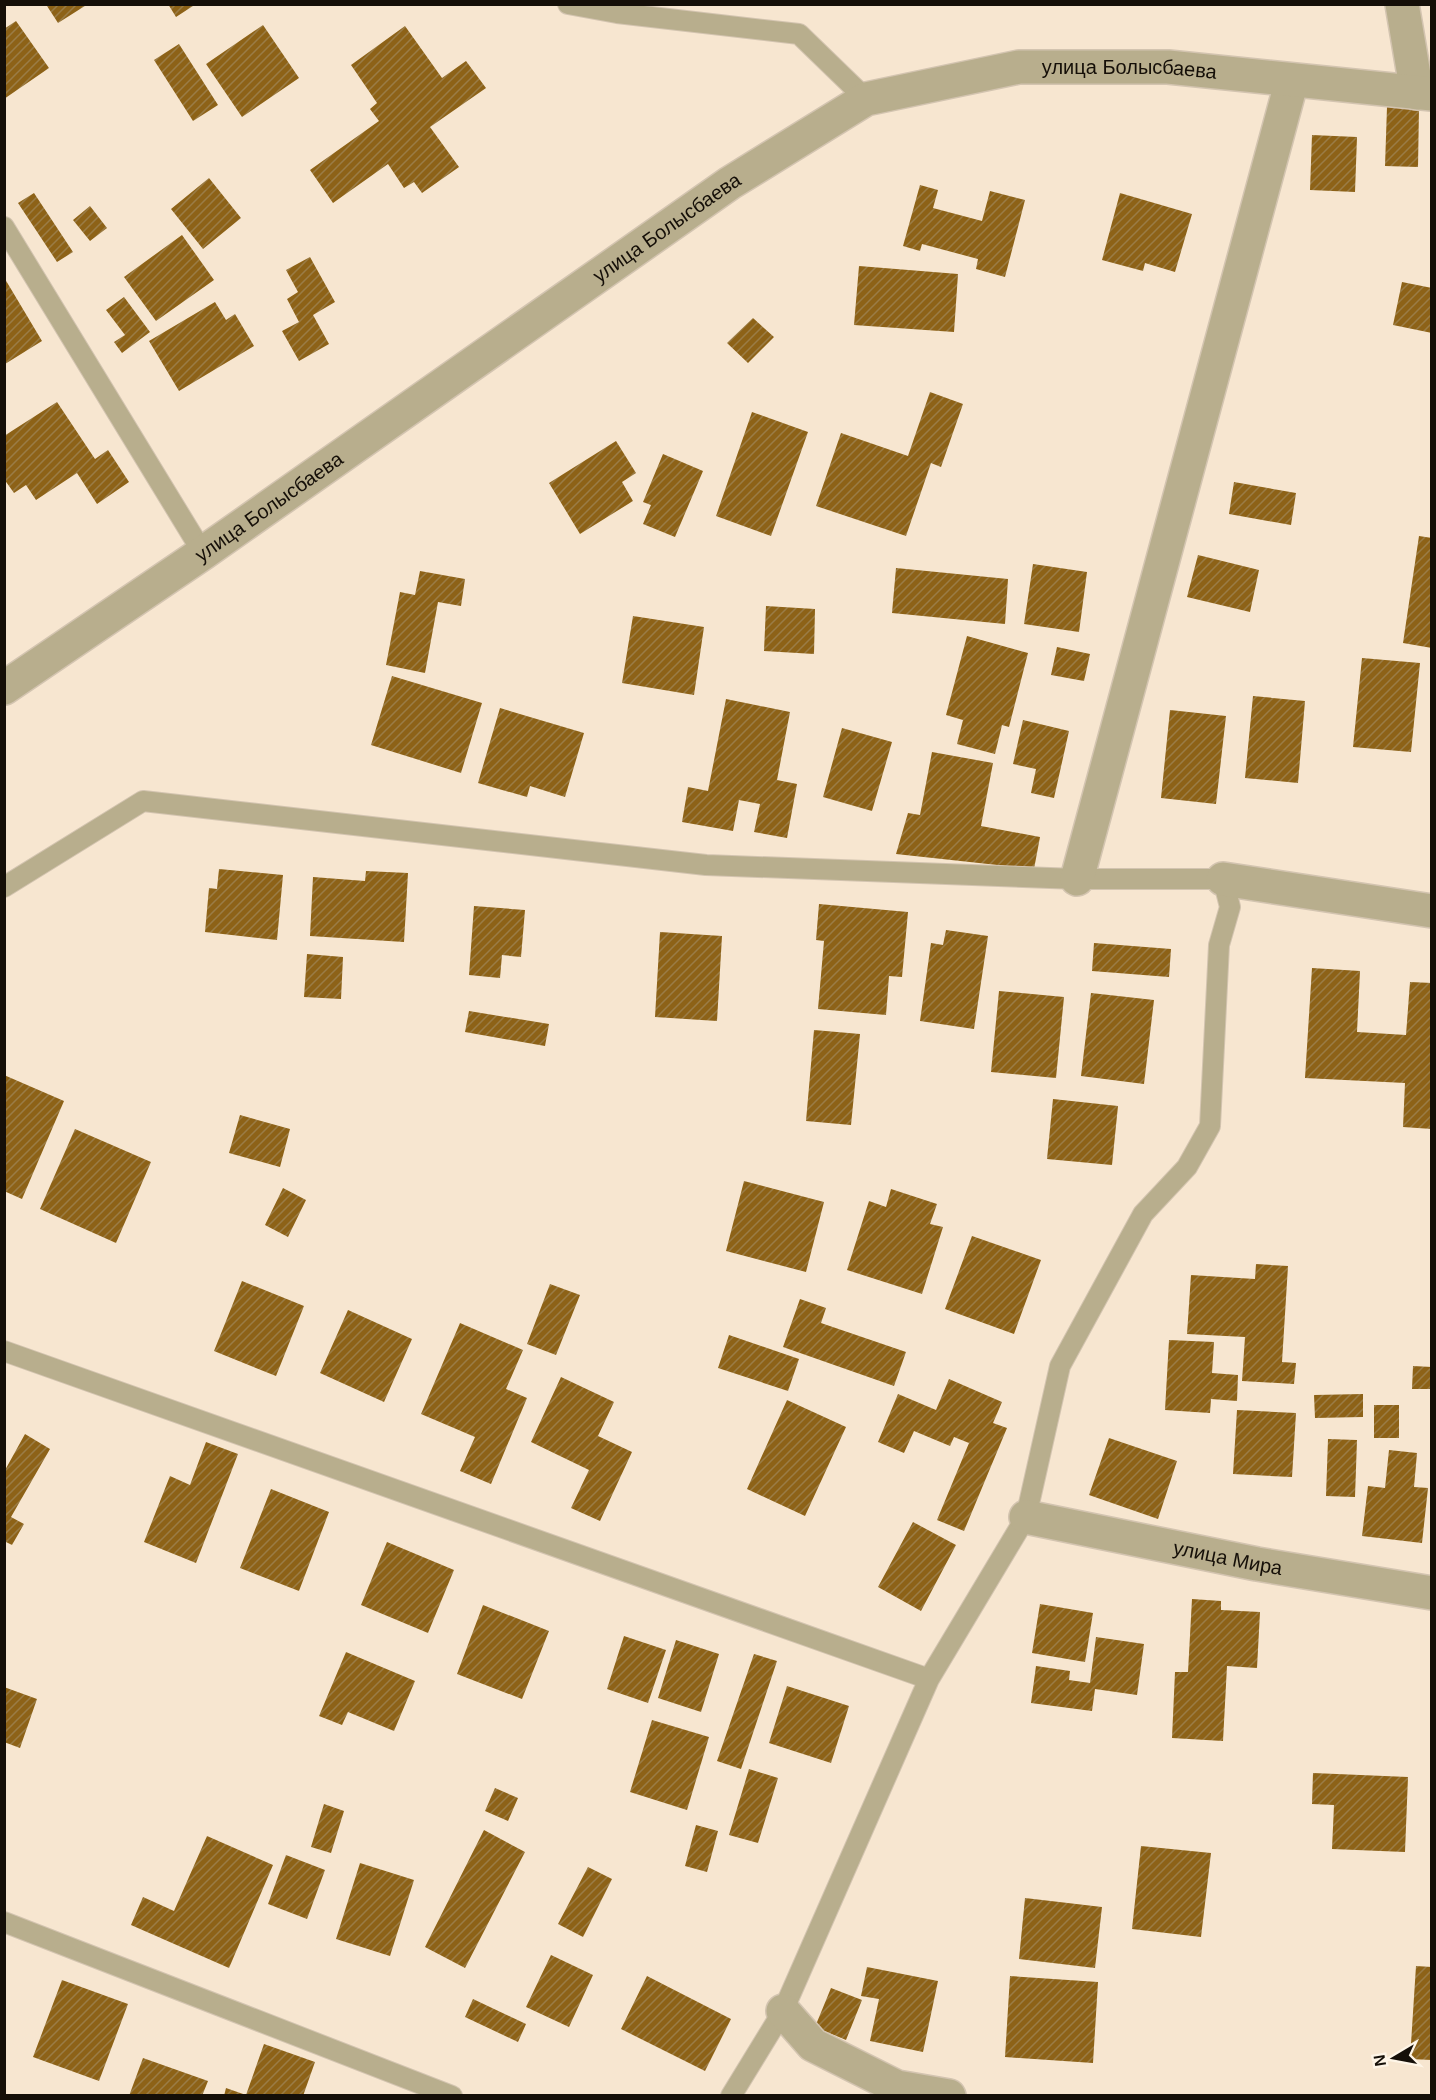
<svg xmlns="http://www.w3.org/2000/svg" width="1436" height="2100" font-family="Arial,sans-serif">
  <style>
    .building { fill: url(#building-hatch) }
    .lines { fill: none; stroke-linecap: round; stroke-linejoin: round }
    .service-casing { stroke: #d3c4b0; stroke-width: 22 }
    .minor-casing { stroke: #d3c4b0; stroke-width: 36 }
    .tertiary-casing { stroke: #d3c4b0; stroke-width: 36 }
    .service { stroke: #b8ae8d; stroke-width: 20 }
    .minor { stroke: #b8ae8d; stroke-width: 33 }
    .tertiary { stroke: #b8ae8d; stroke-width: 33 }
    .labels { text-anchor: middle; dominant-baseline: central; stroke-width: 4.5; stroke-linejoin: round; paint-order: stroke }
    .street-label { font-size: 20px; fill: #150f08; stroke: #fef5e7 }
  </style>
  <defs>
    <pattern id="building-hatch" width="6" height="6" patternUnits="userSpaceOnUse" patternTransform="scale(1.5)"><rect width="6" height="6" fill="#8d6217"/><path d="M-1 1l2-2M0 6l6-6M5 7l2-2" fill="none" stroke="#9a7c46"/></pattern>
  </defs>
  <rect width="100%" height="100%" fill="#f7e6d0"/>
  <!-- building -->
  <path class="building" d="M 49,4 L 88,4 L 58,23 L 47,6 Z
    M 168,4 L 196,4 L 176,17 Z
    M 16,21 L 49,68 L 4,99 L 4,29 Z
    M 263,25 L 299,78 L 242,117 L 206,64 Z
    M 405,26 L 442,78 L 466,61 L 486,88 L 430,127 L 459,167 L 422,193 L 414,182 L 404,188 L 388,164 L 333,203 L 310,170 L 379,121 L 370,109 L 377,103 L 351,65 Z
    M 179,44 L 218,105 L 193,121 L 154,60 Z
    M 1387,107 L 1419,108 L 1418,167 L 1385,166 Z
    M 1312,135 L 1357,137 L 1355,192 L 1310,190 Z
    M 209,178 L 241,218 L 203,249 L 171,209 Z
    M 920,185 L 938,190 L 933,208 L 982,221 L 990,191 L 1025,200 L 1005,277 L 976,269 L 978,259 L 922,244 L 920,251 L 903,246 Z
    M 34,193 L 73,252 L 57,262 L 18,203 Z
    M 1120,193 L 1192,214 L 1175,272 L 1145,263 L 1143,271 L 1102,260 Z
    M 90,206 L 107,228 L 90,241 L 73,220 Z
    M 182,235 L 214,280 L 156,321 L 124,277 Z
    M 310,257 L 335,302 L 313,315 L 329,344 L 299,361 L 282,331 L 299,322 L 287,299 L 298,292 L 286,270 Z
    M 859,266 L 958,274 L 954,332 L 854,325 Z
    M 5,279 L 42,341 L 5,364 Z
    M 1402,282 L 1432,288 L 1432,333 L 1393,325 Z
    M 124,297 L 150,332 L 122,353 L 114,342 L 125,335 L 106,310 Z
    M 215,302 L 226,320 L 235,314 L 254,346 L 179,391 L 149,341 Z
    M 753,318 L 774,337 L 748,363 L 727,343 Z
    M 930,392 L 963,404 L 941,467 L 931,463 L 906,536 L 816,506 L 841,433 L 908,456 Z
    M 57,402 L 95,459 L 108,450 L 129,482 L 97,504 L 77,473 L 36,500 L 26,485 L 14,493 L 4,479 L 4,436 Z
    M 752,412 L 808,432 L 771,536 L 716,516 Z
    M 616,441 L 636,473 L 622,482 L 633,501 L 580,534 L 549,483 Z
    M 663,454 L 703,471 L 675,537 L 643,524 L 651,505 L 643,502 Z
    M 1234,482 L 1296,493 L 1291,525 L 1229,514 Z
    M 1419,536 L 1432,538 L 1432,648 L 1403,643 Z
    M 1198,555 L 1259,570 L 1250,612 L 1187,597 Z
    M 1033,564 L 1087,572 L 1079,632 L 1024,624 Z
    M 896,568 L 1008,579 L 1005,624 L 892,613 Z
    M 420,571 L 465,579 L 461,606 L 438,602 L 425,673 L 386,665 L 400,592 L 415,595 Z
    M 766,606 L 815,609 L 814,654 L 764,651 Z
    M 633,616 L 704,627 L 694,695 L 622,683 Z
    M 967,636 L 1028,653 L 1009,727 L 1002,725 L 995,754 L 957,744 L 963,720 L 946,715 Z
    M 1057,647 L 1090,654 L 1084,681 L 1051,675 Z
    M 1362,658 L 1420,663 L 1411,752 L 1353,747 Z
    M 392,676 L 482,703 L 461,773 L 371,745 Z
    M 1253,696 L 1305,701 L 1298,783 L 1245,778 Z
    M 726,699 L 790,712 L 777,780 L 797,784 L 787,838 L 754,832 L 760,804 L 739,800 L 733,831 L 682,822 L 688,787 L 708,791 Z
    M 500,708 L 584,733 L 565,797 L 530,786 L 527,797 L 478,783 Z
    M 1170,710 L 1226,716 L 1216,804 L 1161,798 Z
    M 1023,720 L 1069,731 L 1054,798 L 1031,793 L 1036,769 L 1013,764 Z
    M 842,728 L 892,742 L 872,811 L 823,797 Z
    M 932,752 L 993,763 L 981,826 L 1040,837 L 1034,869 L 896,854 L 908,813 L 920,815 Z
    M 219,869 L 283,875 L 277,940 L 205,932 L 209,888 L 217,889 Z
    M 366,871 L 408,873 L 404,942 L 310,936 L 313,877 L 365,881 Z
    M 819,904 L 908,912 L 902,977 L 889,976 L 886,1015 L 818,1009 L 824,941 L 816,940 Z
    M 474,906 L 525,910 L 521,957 L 502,955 L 500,978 L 469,975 Z
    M 946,930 L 988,936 L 974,1029 L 920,1021 L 931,943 L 943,945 Z
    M 660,932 L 722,936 L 717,1021 L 655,1017 Z
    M 1094,943 L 1171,949 L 1169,977 L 1092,971 Z
    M 307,954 L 343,957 L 341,999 L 304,997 Z
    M 1312,968 L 1360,971 L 1357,1032 L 1406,1035 L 1410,982 L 1432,983 L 1432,1129 L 1403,1127 L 1405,1083 L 1305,1078 Z
    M 999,991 L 1064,997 L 1056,1078 L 991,1072 Z
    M 1091,993 L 1154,1000 L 1144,1084 L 1081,1076 Z
    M 469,1011 L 549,1024 L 545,1046 L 465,1032 Z
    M 814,1030 L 860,1034 L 851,1125 L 806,1121 Z
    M 4,1075 L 64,1101 L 22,1199 L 4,1191 Z
    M 1053,1099 L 1118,1106 L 1112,1165 L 1047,1159 Z
    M 240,1115 L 290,1129 L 280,1167 L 229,1153 Z
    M 75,1129 L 151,1162 L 116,1243 L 40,1209 Z
    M 744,1181 L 824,1202 L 806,1272 L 726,1251 Z
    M 283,1188 L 306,1200 L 288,1237 L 265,1225 Z
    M 891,1189 L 937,1204 L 930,1224 L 943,1227 L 922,1294 L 847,1270 L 869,1201 L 886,1207 Z
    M 972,1236 L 1041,1260 L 1014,1334 L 945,1309 Z
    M 1256,1264 L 1288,1266 L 1282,1362 L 1296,1363 L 1294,1384 L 1242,1381 L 1245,1337 L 1187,1334 L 1191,1275 L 1255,1279 Z
    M 242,1281 L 304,1306 L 276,1376 L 214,1351 Z
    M 550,1284 L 580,1295 L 556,1355 L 527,1344 Z
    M 800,1299 L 826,1308 L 821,1323 L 906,1352 L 894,1386 L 783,1347 Z
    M 348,1310 L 412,1339 L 384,1402 L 320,1373 Z
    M 460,1323 L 523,1350 L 506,1389 L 527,1398 L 491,1484 L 460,1471 L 475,1437 L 421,1414 Z
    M 729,1335 L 799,1359 L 788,1391 L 718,1368 Z
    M 1169,1340 L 1214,1342 L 1212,1373 L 1238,1375 L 1237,1401 L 1211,1399 L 1210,1413 L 1165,1410 Z
    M 1413,1366 L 1432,1367 L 1432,1389 L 1412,1389 Z
    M 561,1377 L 614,1402 L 598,1436 L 632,1452 L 600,1521 L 571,1508 L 589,1470 L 531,1442 Z
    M 949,1379 L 1002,1402 L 993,1423 L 1007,1428 L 964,1531 L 937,1520 L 969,1443 L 954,1437 L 950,1446 L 914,1431 L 904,1453 L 878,1442 L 898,1394 L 936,1410 Z
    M 1363,1394 L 1363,1417 L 1315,1418 L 1314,1395 Z
    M 787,1400 L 846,1427 L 805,1516 L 747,1489 Z
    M 1374,1405 L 1399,1405 L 1399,1438 L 1374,1438 Z
    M 1237,1410 L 1296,1413 L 1292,1477 L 1233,1474 Z
    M 25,1434 L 50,1449 L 11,1517 L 24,1524 L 12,1545 L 4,1541 L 4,1472 Z
    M 1109,1438 L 1177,1461 L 1158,1519 L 1089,1495 Z
    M 1328,1439 L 1357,1440 L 1355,1497 L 1326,1496 Z
    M 206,1442 L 238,1454 L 196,1563 L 144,1542 L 170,1476 L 190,1485 Z
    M 1389,1450 L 1417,1453 L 1414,1487 L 1428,1488 L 1422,1543 L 1362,1536 L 1368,1486 L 1385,1488 Z
    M 271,1489 L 329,1512 L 299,1591 L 240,1568 Z
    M 913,1522 L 956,1545 L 921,1611 L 878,1587 Z
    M 387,1542 L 454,1570 L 428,1633 L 361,1605 Z
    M 1192,1599 L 1221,1601 L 1221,1610 L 1260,1612 L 1257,1668 L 1227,1666 L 1223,1741 L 1172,1738 L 1175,1672 L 1188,1672 Z
    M 1040,1604 L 1093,1613 L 1085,1662 L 1032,1653 Z
    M 483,1605 L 549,1631 L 522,1699 L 457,1674 Z
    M 624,1636 L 666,1650 L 648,1703 L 607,1689 Z
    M 1096,1637 L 1144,1644 L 1137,1695 L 1095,1689 L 1092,1711 L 1031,1703 L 1036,1666 L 1070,1671 L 1069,1680 L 1090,1683 Z
    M 676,1640 L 719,1654 L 701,1712 L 658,1698 Z
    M 346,1652 L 415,1681 L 394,1731 L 348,1712 L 342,1725 L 319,1716 Z
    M 754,1654 L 777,1661 L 741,1769 L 717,1761 Z
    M 787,1686 L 849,1706 L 831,1763 L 769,1743 Z
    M 4,1687 L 37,1699 L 20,1748 L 4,1742 Z
    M 652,1720 L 709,1737 L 687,1810 L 630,1792 Z
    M 749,1769 L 778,1778 L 758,1843 L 729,1835 Z
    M 1313,1773 L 1408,1777 L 1405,1852 L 1332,1849 L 1334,1805 L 1312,1804 Z
    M 495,1788 L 518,1798 L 508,1821 L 485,1811 Z
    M 324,1804 L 344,1811 L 331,1853 L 311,1847 Z
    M 696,1825 L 718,1831 L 707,1872 L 685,1866 Z
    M 484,1830 L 525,1852 L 465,1968 L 425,1947 Z
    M 207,1836 L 273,1865 L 229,1968 L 131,1925 L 143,1897 L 174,1911 Z
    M 1141,1846 L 1211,1853 L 1201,1937 L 1132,1929 Z
    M 286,1855 L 325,1870 L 307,1919 L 268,1904 Z
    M 360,1863 L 414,1880 L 390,1956 L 336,1939 Z
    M 588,1867 L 612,1879 L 583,1937 L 558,1924 Z
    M 1025,1898 L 1102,1907 L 1095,1968 L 1019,1959 Z
    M 551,1955 L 593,1975 L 569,2027 L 526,2007 Z
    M 1416,1966 L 1432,1967 L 1432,2060 L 1410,2059 Z
    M 867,1967 L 938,1981 L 923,2052 L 870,2041 L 879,1999 L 861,1996 Z
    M 647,1976 L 731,2019 L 705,2071 L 621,2029 Z
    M 1010,1976 L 1098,1982 L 1093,2063 L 1005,2057 Z
    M 62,1980 L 128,2004 L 99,2081 L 33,2057 Z
    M 831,1988 L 862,2000 L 846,2040 L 815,2027 Z
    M 473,1999 L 526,2024 L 518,2042 L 465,2017 Z
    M 264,2044 L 315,2062 L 303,2096 L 224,2096 L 226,2088 L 246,2095 Z
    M 143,2058 L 208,2081 L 202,2096 L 129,2096 Z"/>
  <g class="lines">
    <defs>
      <path id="service" d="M 568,4 L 617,13 L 799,34 L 866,99
        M 4,227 L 203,553
        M 4,887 L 143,801 L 706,865 L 1077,879 L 1223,879 L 1230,907 L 1219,945 L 1210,1126 L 1187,1167 L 1143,1214 L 1060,1366 L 1026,1517 L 929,1679 L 783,2011 L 731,2096
        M 4,1351 L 929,1679
        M 4,1922 L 452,2096"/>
      <g id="minor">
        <path d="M 1402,4 L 1417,93"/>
        <path d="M 1077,879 L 1292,80"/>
        <path d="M 1223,879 L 1432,911"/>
        <path id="s1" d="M 1026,1517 L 1257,1564 L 1432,1593"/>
        <path d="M 783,2011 L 813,2045 L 897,2087 L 949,2096"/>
      </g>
      <g id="tertiary">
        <path id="s2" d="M 4,688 L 203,553 L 730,183 L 866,99 L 1019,67 L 1168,67 L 1432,94"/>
      </g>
    </defs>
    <!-- service casing -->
    <use href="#service" class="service-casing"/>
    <!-- minor casing -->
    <use href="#minor" class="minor-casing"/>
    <!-- tertiary casing -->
    <use href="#tertiary" class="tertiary-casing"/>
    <!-- service -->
    <use href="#service" class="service"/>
    <!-- minor -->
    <use href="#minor" class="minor"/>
    <!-- tertiary -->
    <use href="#tertiary" class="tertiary"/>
  </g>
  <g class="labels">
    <!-- street labels -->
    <g class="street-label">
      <text stroke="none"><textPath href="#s2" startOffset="1311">улица Болысбаева</textPath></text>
      <text stroke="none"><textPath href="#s2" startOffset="807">улица Болысбаева</textPath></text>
      <text stroke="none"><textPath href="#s2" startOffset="321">улица Болысбаева</textPath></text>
      <text stroke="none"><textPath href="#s1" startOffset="206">улица Мира</textPath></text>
    </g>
  </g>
  <!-- border -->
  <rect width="1436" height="2100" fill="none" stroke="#150f08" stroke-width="12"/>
  <!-- north arrow -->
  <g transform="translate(1394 2058) rotate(260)" stroke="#fef5e7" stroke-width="4.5" paint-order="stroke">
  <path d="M0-4.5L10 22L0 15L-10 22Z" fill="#150f08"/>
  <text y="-9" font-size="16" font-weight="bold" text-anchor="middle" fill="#150f08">N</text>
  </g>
</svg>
